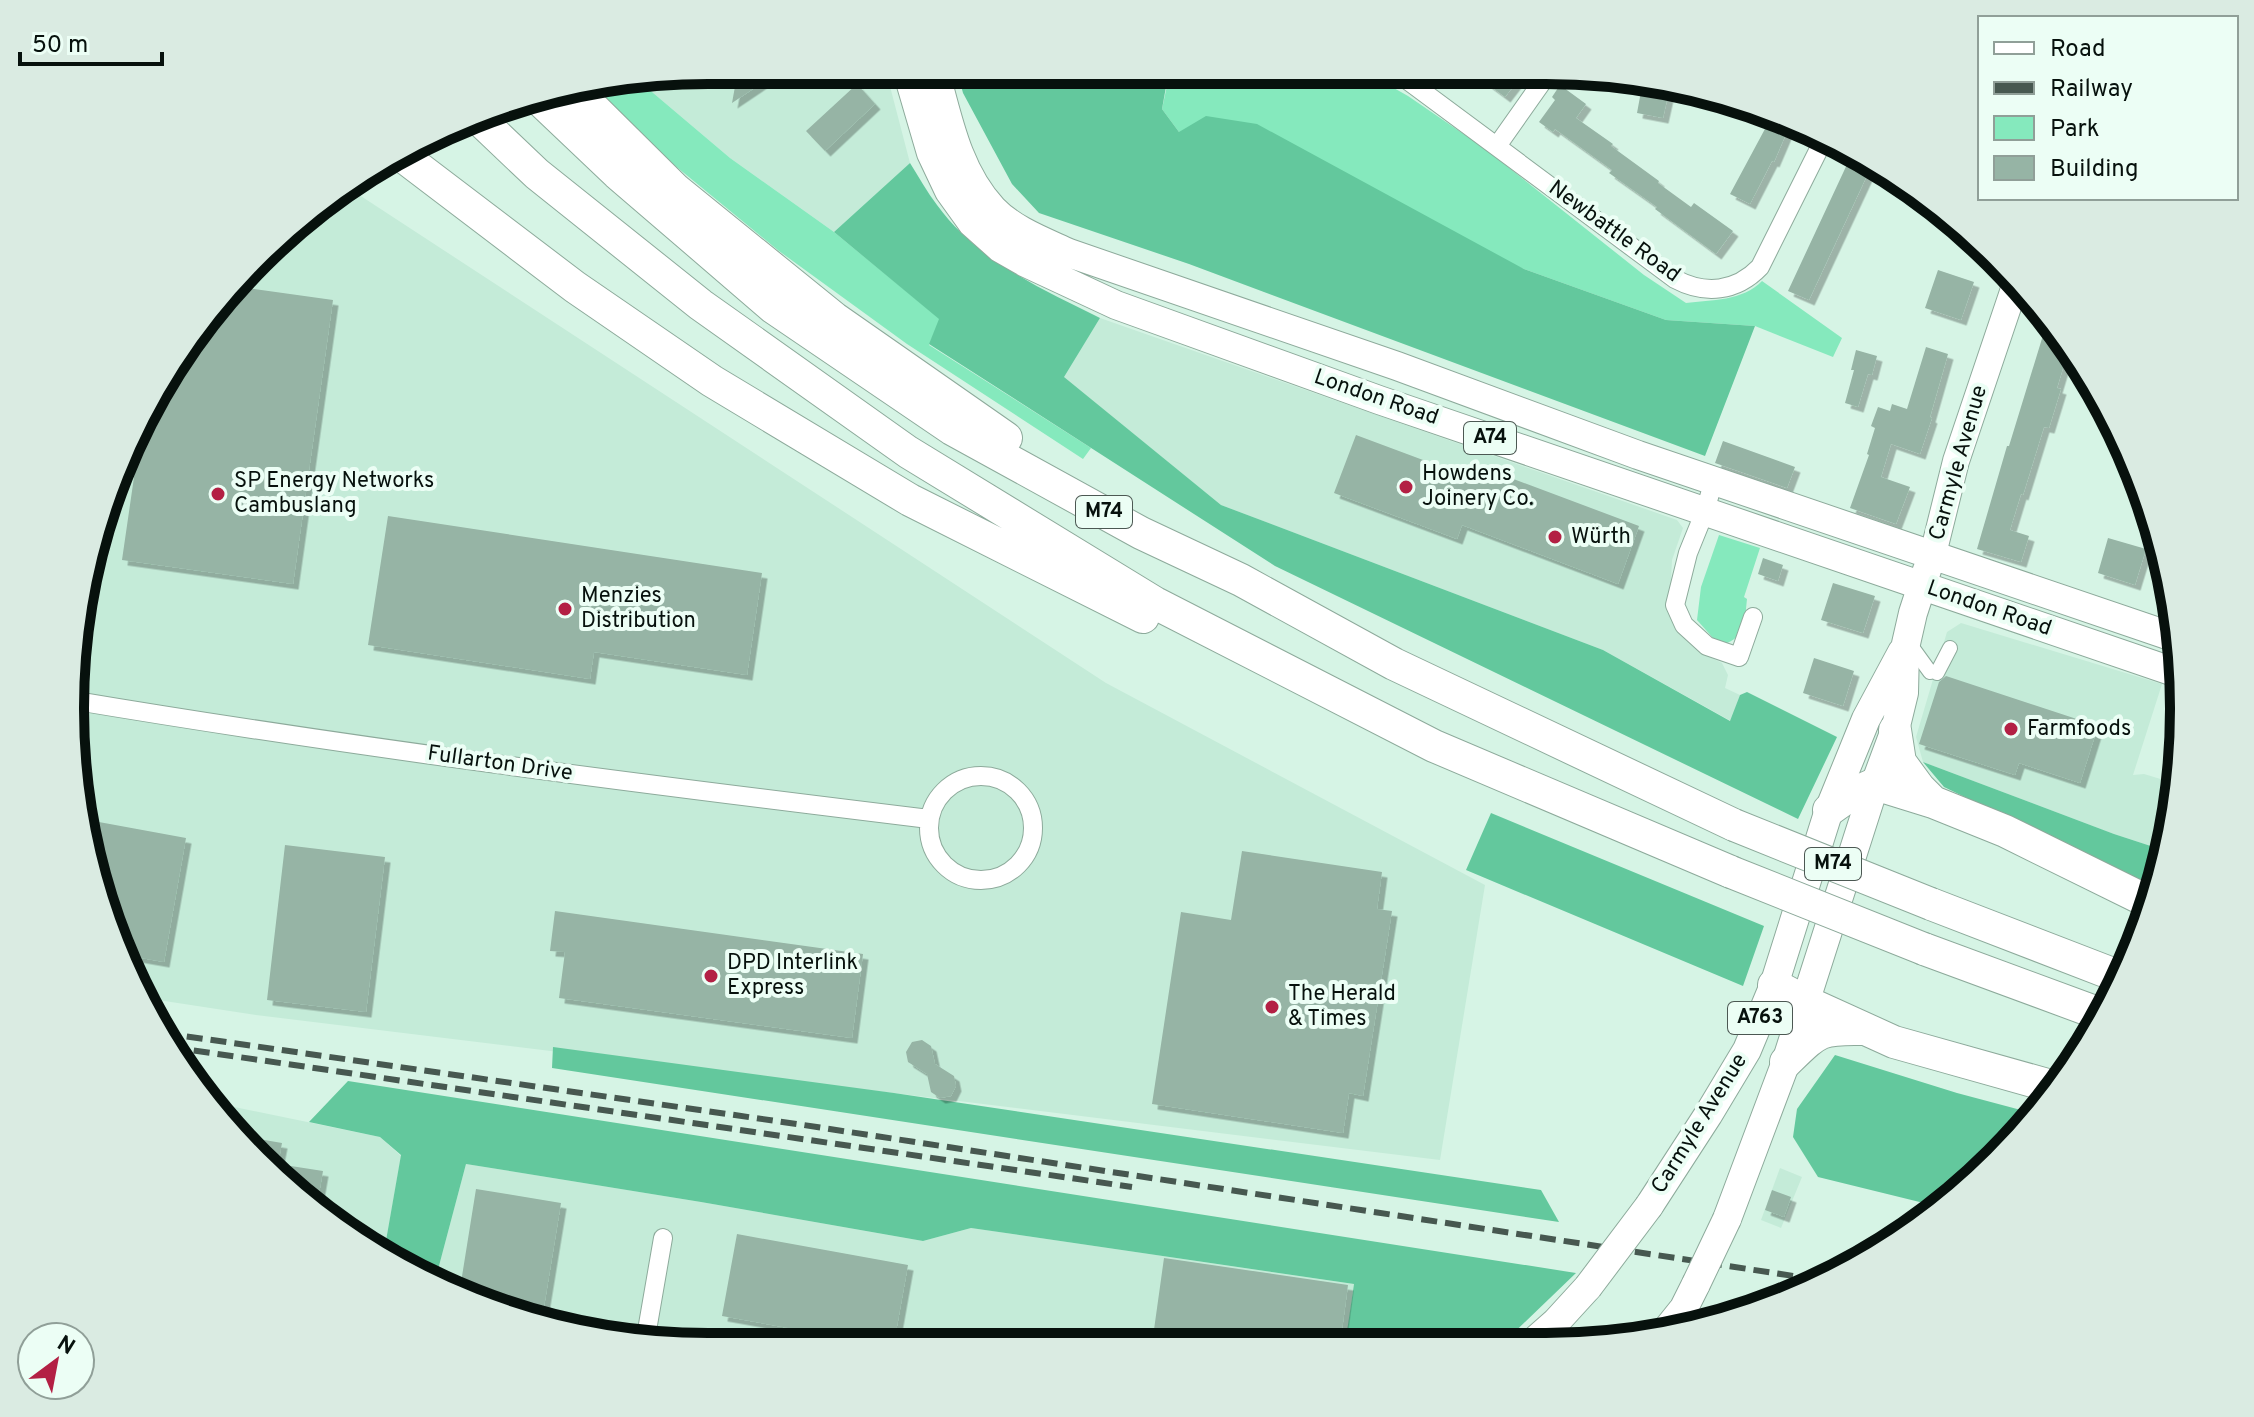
<svg xmlns="http://www.w3.org/2000/svg" width="2254" height="1417" font-family="Overpass,sans-serif">
  <style>
    .built { fill: #c4ebd8 }
    .green { fill: #85e9bd }
    .forest { fill: #63c89d }
    .building { fill: #96b4a5; filter: url(#shadow) }
    .lines { fill: none; stroke-linecap: round; stroke-linejoin: round }
    .pedestrian-casing { stroke: #8daa9b; stroke-width: 16 }
    .minor-casing { stroke: #8daa9b; stroke-width: 20 }
    .secondary-casing { stroke: #8daa9b; stroke-width: 28 }
    .primary-casing { stroke: #8daa9b; stroke-width: 30 }
    .motorway-casing { stroke: #8daa9b; stroke-width: 34 }
    .pedestrian { stroke: #fff; stroke-width: 14 }
    .minor { stroke: #fff; stroke-width: 18 }
    .secondary { stroke: #fff; stroke-width: 26 }
    .primary { stroke: #fff; stroke-width: 28 }
    .motorway { stroke: #fff; stroke-width: 32 }
    .rail { stroke: #475850; stroke-width: 6; stroke-dasharray: 16 8; stroke-linecap: butt }
    .primary-bridge-casing { stroke: #8daa9b; stroke-width: 30; stroke-linecap: butt }
    .motorway-bridge-casing { stroke: #8daa9b; stroke-width: 34; stroke-linecap: butt }
    .primary-bridge { stroke: #fff; stroke-width: 28 }
    .motorway-bridge { stroke: #fff; stroke-width: 32 }
    .poi-dot { fill: #b32044; stroke: #ecfef5; stroke-width: 3 }
    .labels { text-anchor: middle; dominant-baseline: central; stroke-width: 8; stroke-linejoin: round; paint-order: stroke }
    .shield { fill: #ecfef5; stroke: #4c5853; stroke-width: 2 }
    .shield-label { font-size: 20px; font-weight: bold; fill: #07110d }
    .street-label { font-size: 22px; fill: #07110d; stroke: #ecfef5 }
    .poi-label { font-size: 22px; fill: #07110d; stroke: #ecfef5; text-anchor: start }
    .rim { fill: none; stroke: #07110d; stroke-width: 10 }
  </style>
  <defs>
    <filter id="shadow"><feDropShadow dx="5.5" dy="5.5" stdDeviation="0" flood-color="#0004"/></filter>
  </defs>
  <rect width="100%" height="100%" fill="#d6f4e5"/>
  <!-- built -->
  <path class="built" d="M 709,70 L 886,71 L 910,163 L 834,232 L 730,158 L 639,81 Z
    M 347,187 L 1106,683 L 1485,885 L 1440,1160 L 256,1015 L 145,998 L 104,913 L 70,708 L 104,504 L 178,353 L 320,202 Z
    M 1100,318 L 1677,520 L 1683,528 L 1672,560 L 1670,601 L 1689,642 L 1704,654 L 1722,663 L 1728,675 L 1725,688 L 1740,695 L 1731,721 L 1603,650 L 1221,505 L 1063,377 Z
    M 1961,623 L 2162,684 L 2133,775 L 2144,774 L 2177,784 L 2166,851 L 2114,834 L 1923,762 L 1916,737 L 1947,632 Z
    M 215,1103 L 380,1137 L 401,1156 L 384,1252 L 320,1215 Z
    M 466,1164 L 701,1202 L 923,1241 L 971,1228 L 1354,1284 L 1345,1345 L 626,1342 L 465,1299 L 435,1281 Z
    M 1780,1168 L 1802,1177 L 1781,1228 L 1761,1220 Z"/>
  <!-- green -->
  <path class="green" d="M 1174,73 L 1369,74 L 1408,96 L 1484,148 L 1644,275 L 1686,303 C 1711,300 1743,301 1762,281 L 1842,338 L 1833,357 L 1755,326 L 1666,320 L 1524,269 L 1179,132 L 1162,109 L 1168,81 Z
    M 639,81 L 730,158 L 834,232 L 940,319 L 929,345 L 1091,448 L 1083,459 L 907,344 L 779,251 L 673,164 L 615,113 L 593,89 Z
    M 1719,535 L 1760,548 L 1744,597 L 1747,599 C 1745,616 1746,636 1727,643 L 1713,638 L 1697,620 L 1701,587 Z"/>
  <!-- forest -->
  <path class="forest" d="M 957,71 L 1174,73 L 1167,81 L 1162,109 L 1179,132 L 1206,116 L 1257,124 L 1524,269 L 1666,320 L 1755,326 L 1705,456 L 1189,264 L 1039,213 L 1012,184 L 963,93 Z
    M 910,163 C 919,177 927,192 937,205 C 977,260 1041,289 1100,318 L 1064,377 L 1221,505 L 1603,650 L 1730,721 L 1740,695 L 1747,692 L 1837,737 L 1798,819 L 1275,566 L 929,344 L 939,319 L 834,232 Z
    M 1923,762 L 2114,834 L 2166,851 L 2162,873 L 2156,889 L 1944,787 Z
    M 1491,813 L 1764,926 L 1743,986 L 1466,870 Z
    M 553,1047 L 894,1093 L 1541,1190 L 1559,1222 L 552,1068 Z
    M 1835,1055 L 1957,1093 L 2036,1114 L 1966,1189 L 1940,1207 L 1818,1177 L 1793,1137 L 1797,1109 Z
    M 348,1081 L 1576,1273 L 1501,1345 L 1345,1345 L 1354,1284 L 971,1228 L 923,1241 L 701,1202 L 466,1164 L 435,1281 L 384,1252 L 401,1155 L 380,1137 L 309,1122 Z"/>
  <!-- building -->
  <path class="building" d="M 738,70 L 781,70 L 732,103 Z
    M 1474,74 L 1493,75 L 1522,75 L 1505,97 Z
    M 857,84 L 875,104 L 825,151 L 806,131 Z
    M 1560,85 L 1586,104 L 1576,118 L 1613,144 L 1611,146 L 1659,181 L 1658,183 L 1691,207 L 1694,203 L 1733,231 L 1716,254 L 1655,209 L 1657,207 L 1609,173 L 1612,170 L 1555,129 L 1553,132 L 1539,122 L 1555,100 L 1552,97 Z
    M 1642,86 L 1669,91 L 1663,118 L 1637,113 Z
    M 1773,114 L 1792,120 L 1774,162 L 1772,161 L 1750,204 L 1730,194 Z
    M 1850,158 L 1870,169 L 1809,300 L 1788,291 Z
    M 1938,270 L 1974,282 L 1961,320 L 1925,308 Z
    M 240,287 L 333,300 L 293,584 L 122,560 L 141,429 L 178,353 Z
    M 2048,319 L 2069,348 L 2057,388 L 2061,389 L 2049,428 L 2044,427 L 2023,495 L 2021,494 L 2010,530 L 2029,536 L 2021,562 L 1977,549 L 2007,446 L 2009,446 Z
    M 1926,347 L 1948,354 L 1930,417 L 1932,418 L 1920,454 L 1891,444 L 1881,477 L 1910,487 L 1896,524 L 1850,508 L 1869,455 L 1867,454 L 1875,428 L 1871,426 L 1878,407 L 1890,411 L 1892,404 L 1907,409 Z
    M 1856,350 L 1877,356 L 1872,375 L 1868,374 L 1858,407 L 1845,403 L 1854,370 L 1851,370 Z
    M 1356,435 L 1474,479 L 1479,466 L 1639,526 L 1618,584 L 1462,525 L 1457,539 L 1334,493 Z
    M 1723,441 L 1795,467 L 1787,488 L 1715,463 Z
    M 388,516 L 762,573 L 747,675 L 594,652 L 590,679 L 368,645 Z
    M 2108,538 L 2146,549 L 2135,585 L 2098,573 Z
    M 1763,558 L 1783,565 L 1778,581 L 1758,574 Z
    M 1833,583 L 1875,596 L 1863,633 L 1821,620 Z
    M 1814,658 L 1854,671 L 1843,706 L 1803,693 Z
    M 1946,676 L 2098,726 L 2080,783 L 2019,763 L 2015,775 L 1919,744 L 1939,682 Z
    M 88,820 L 186,838 L 164,962 L 124,955 L 104,913 Z
    M 285,845 L 385,857 L 366,1012 L 267,1000 Z
    M 1242,851 L 1382,872 L 1377,909 L 1392,911 L 1363,1096 L 1349,1093 L 1343,1133 L 1152,1104 L 1181,912 L 1231,920 Z
    M 555,911 L 863,954 L 852,1038 L 559,998 L 565,952 L 550,951 Z
    M 922,1040 L 931,1046 L 935,1064 L 954,1076 L 956,1086 L 951,1096 L 940,1098 L 931,1092 L 927,1074 L 908,1062 L 906,1052 L 912,1042 Z
    M 247,1137 L 282,1143 L 278,1164 L 323,1171 L 316,1211 Z
    M 476,1189 L 561,1203 L 542,1319 L 465,1299 L 459,1295 Z
    M 1772,1190 L 1791,1197 L 1784,1217 L 1765,1210 Z
    M 737,1234 L 908,1265 L 894,1343 L 871,1343 L 722,1316 Z
    M 1164,1258 L 1348,1285 L 1340,1345 L 1152,1344 Z"/>
  <g class="lines">
    <defs>
      <path id="pedestrian" d="M 1909,643 L 1930,672
        M 1937,673 L 1950,648"/>
      <path id="minor" d="M 1399,74 L 1675,279 C 1705,295 1736,292 1760,267 L 1824,139
        M 1497,146 L 1547,75
        M 1714,480 L 1705,511 L 1688,553 L 1675,605 L 1684,625 L 1707,646 L 1739,657 L 1753,617
        M 71,700 C 356,748 642,784 929,819
        M929 828a52 52 0 1 1 104 0a52 52 0 1 1-104 0Z
        M 645,1342 L 663,1238"/>
      <path id="secondary" d="M 1933,554 L 1956,461 L 2017,280"/>
      <path id="primary" d="M 907,71 L 931,153 L 949,191 L 972,223 L 1000,248 L 1026,263 L 1116,305 L 1379,400 L 2180,674
        M 935,71 C 948,119 958,172 993,209 C 1013,230 1043,241 1069,253 L 1397,366 L 1638,455 L 2179,639
        M 1649,1206 L 1708,1115 L 1747,1050 L 1774,985 L 1829,810 L 1866,719 L 1902,652
        M 1727,1219 L 1786,1062 L 1875,784 L 1895,730 L 1904,693 L 1905,648 L 1913,613 L 1927,570
        M 1664,1333 L 1684,1308 L 1696,1284
        M 1530,1345 L 1556,1322 L 1588,1287"/>
      <path id="motorway" d="M 577,92 L 676,190 L 834,318 L 1006,438
        M 538,98 L 617,173 L 774,308 L 952,429 L 1141,533 L 1241,580 L 1394,664 L 1734,825
        M 478,118 L 537,174 L 701,305 L 908,452 L 1155,603 L 1434,746 L 1731,872
        M 404,157 L 575,287 L 712,381 L 910,500 L 1143,617
        M 1895,730 L 1900,762 L 1919,788 L 1933,802
        M 1829,810 L 1850,795 L 1875,784 L 1933,802 L 2005,831 L 2151,903
        M 1931,904 L 2123,978
        M 1924,949 L 2103,1015
        M 1774,985 L 1806,1002 L 1894,1042 L 2058,1088
        M 1786,1062 C 1818,1031 1819,1028 1863,1029"/>
    </defs>
    <!-- pedestrian casing -->
    <use href="#pedestrian" class="pedestrian-casing"/>
    <!-- minor casing -->
    <use href="#minor" class="minor-casing"/>
    <!-- secondary casing -->
    <use href="#secondary" class="secondary-casing"/>
    <!-- primary casing -->
    <use href="#primary" class="primary-casing"/>
    <!-- motorway casing -->
    <use href="#motorway" class="motorway-casing"/>
    <!-- pedestrian -->
    <use href="#pedestrian" class="pedestrian"/>
    <!-- minor -->
    <use href="#minor" class="minor"/>
    <!-- secondary -->
    <use href="#secondary" class="secondary"/>
    <!-- primary -->
    <use href="#primary" class="primary"/>
    <!-- motorway -->
    <use href="#motorway" class="motorway"/>
    <!-- rail -->
    <path class="rail" d="M 163,1033 L 797,1124 L 1820,1280
      M 170,1047 L 1132,1187"/>
    <defs>
      <path id="primary-bridge" d="M 1696,1284 L 1727,1219
        M 1588,1287 L 1649,1206"/>
      <path id="motorway-bridge" d="M 1734,825 L 1931,904
        M 1731,872 L 1924,949"/>
    </defs>
    <!-- primary-bridge casing -->
    <use href="#primary-bridge" class="primary-bridge-casing"/>
    <!-- motorway-bridge casing -->
    <use href="#motorway-bridge" class="motorway-bridge-casing"/>
    <!-- primary-bridge -->
    <use href="#primary-bridge" class="primary-bridge"/>
    <!-- motorway-bridge -->
    <use href="#motorway-bridge" class="motorway-bridge"/>
  </g>
  <!-- markers -->
  <g class="poi-dot">
    <circle cx="1406" cy="487" r="8"/>
    <circle cx="218" cy="494" r="8"/>
    <circle cx="1555" cy="537" r="8"/>
    <circle cx="565" cy="609" r="8"/>
    <circle cx="2011" cy="729" r="8"/>
    <circle cx="711" cy="976" r="8"/>
    <circle cx="1272" cy="1007" r="8"/>
  </g>
  <g class="labels">
    <!-- shield labels -->
    <g class="shield">
      <rect x="1464" y="422" width="52" height="32" rx="6"/>
      <rect x="1076" y="496" width="56" height="32" rx="6"/>
      <rect x="1805" y="848" width="56" height="32" rx="6"/>
      <rect x="1728" y="1002" width="64" height="32" rx="6"/>
    </g>
    <g class="shield-label">
      <text x="1490" y="438">A74</text>
      <text x="1104" y="512">M74</text>
      <text x="1833" y="864">M74</text>
      <text x="1760" y="1018">A763</text>
    </g>
    <!-- street labels -->
    <g class="street-label">
      <text transform="translate(1614 232) rotate(36)">Newbattle Road</text>
      <text transform="translate(1376 398) rotate(19)">London Road</text>
      <text transform="translate(1959 463) rotate(-74)">Carmyle Avenue</text>
      <text transform="translate(1989 609) rotate(19)">London Road</text>
      <text transform="translate(500 764) rotate(8)">Fullarton Drive</text>
      <text transform="translate(1700 1124) rotate(-58)">Carmyle Avenue</text>
    </g>
    <!-- poi labels -->
    <g class="poi-label">
      <text x="1422" y="474">Howdens<tspan x="1422" dy="25">Joinery Co.</tspan></text>
      <text x="234" y="481">SP Energy Networks<tspan x="234" dy="25">Cambuslang</tspan></text>
      <text x="1571" y="537">Würth</text>
      <text x="581" y="596">Menzies<tspan x="581" dy="25">Distribution</tspan></text>
      <text x="2027" y="729">Farmfoods</text>
      <text x="727" y="963">DPD Interlink<tspan x="727" dy="25">Express</tspan></text>
      <text x="1288" y="994">The Herald<tspan x="1288" dy="25">&amp; Times</tspan></text>
    </g>
  </g>
  <!-- crop -->
  <path d="M0 0H2254V1417H0ZM708 84H1546A624 624 0 0 1 2170 708V709A624 624 0 0 1 1546 1333H708A624 624 0 0 1 84 709V708A624 624 0 0 1 708 84Z" fill="#daebe2" fill-rule="evenodd"/>
  <path class="rim" d="M708 84H1546A624 624 0 0 1 2170 708V709A624 624 0 0 1 1546 1333H708A624 624 0 0 1 84 709V708A624 624 0 0 1 708 84Z"/>
  <!-- legend -->
  <rect x="1978" y="16" width="260" height="184" fill="#ecfef5" stroke="#909f98" stroke-width="2"/>
  <rect x="1994" y="42" width="40" height="12" fill="#ffffff" stroke="#909f98" stroke-width="2"/>
  <text x="2050" y="56" font-size="24" fill="#07110d">Road</text>
  <rect x="1994" y="82" width="40" height="12" fill="#475850" stroke="#909f98" stroke-width="2"/>
  <text x="2050" y="96" font-size="24" fill="#07110d">Railway</text>
  <rect x="1994" y="116" width="40" height="24" fill="#85e9bd" stroke="#909f98" stroke-width="2"/>
  <text x="2050" y="136" font-size="24" fill="#07110d">Park</text>
  <rect x="1994" y="156" width="40" height="24" fill="#96b4a5" stroke="#909f98" stroke-width="2"/>
  <text x="2050" y="176" font-size="24" fill="#07110d">Building</text>
  <!-- north arrow -->
  <g transform="translate(56 1361) rotate(32)"><circle r="38" fill="#ecfef5" stroke="#909f98" stroke-width="2"/>
  <path d="M0-6L14 30L0 20L-14 30Z" fill="#b32044"/>
  <text y="-12" font-size="22" font-weight="bold" text-anchor="middle" fill="#07110d">N</text>
  </g>
  <!-- scale -->
  <path d="M20 52v12h142v-12" fill="none" stroke="#07110d" stroke-width="4"/>
  <text x="32" y="52" font-size="24" fill="#07110d" stroke="#ecfef5" stroke-width="6" paint-order="stroke">50 m</text>
</svg>
